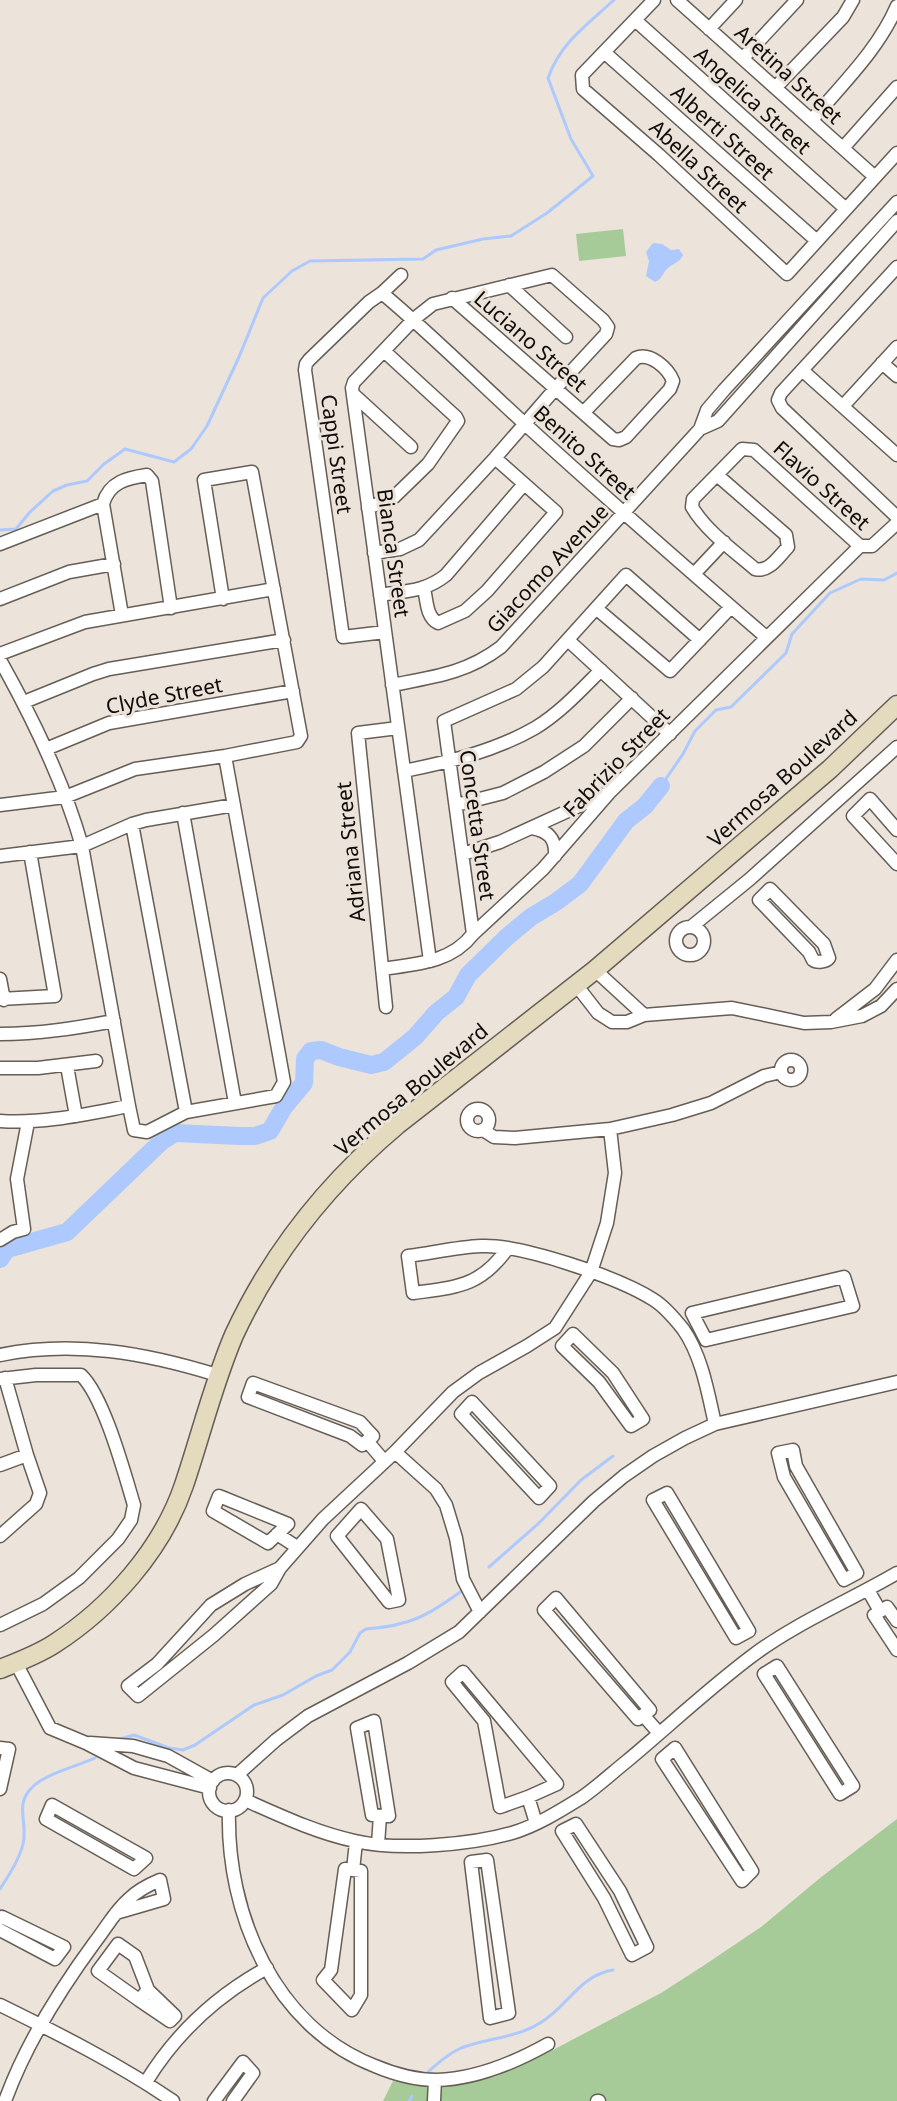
<svg xmlns="http://www.w3.org/2000/svg" width="897" height="2101" font-family="'Noto Sans',sans-serif">
  <style>
    .green { fill: #a7cb98 }
    .water { fill: #aec9fd }
    .lines { fill: none; stroke-linecap: round; stroke-linejoin: round }
    .stream { stroke: #aec9fd; stroke-width: 3 }
    .river { stroke: #aec9fd; stroke-width: 18 }
    .minor-casing { stroke: #655e56; stroke-width: 15 }
    .secondary-casing { stroke: #655e56; stroke-width: 21 }
    .minor { stroke: #fff; stroke-width: 12 }
    .secondary { stroke: #e4dbbf; stroke-width: 18 }
    .labels { text-anchor: middle; dominant-baseline: central; stroke-width: 6; stroke-linejoin: round; paint-order: stroke }
    .street-label { font-size: 21px; fill: #0f0c09; stroke: #ece3da }
  </style>
  <rect width="100%" height="100%" fill="#ece3da"/>
  <!-- green -->
  <path class="green" d="M 623,229 L 626,256 L 579,261 L 576,234 Z
    M 897,1819 L 897,2101 L 383,2101 L 393,2081 L 423,2087 L 443,2087 L 477,2081 L 497,2076 L 551,2051 L 661,1993 L 703,1966 L 761,1927 L 820,1878 Z"/>
  <!-- water -->
  <path class="water" d="M 653,243 L 662,244 L 671,250 L 679,249 L 683,255 C 679,264 672,263 666,270 C 662,275 662,279 655,282 L 646,276 L 649,261 L 646,252 Z"/>
  <g class="lines">
    <!-- stream -->
    <path class="stream" d="M 0,530 L 16,529 L 30,512 L 53,491 L 67,485 L 87,481 L 104,464 L 125,449 L 174,462 L 191,449 L 207,426 L 239,357 L 263,298 L 292,271 L 310,261 L 423,259 L 436,250 L 483,239 L 511,236 L 547,213 L 593,176 L 571,139 L 548,78 C 561,42 587,25 614,0
      M 661,786 L 683,754 L 695,731 L 716,710 L 731,707 L 786,653 L 792,634 L 830,593 L 861,579 L 884,580 L 897,573
      M 489,1567 L 539,1523 L 581,1480 L 613,1456
      M 117,1740 L 134,1735 L 169,1748 L 183,1750 L 195,1745 L 254,1705 L 283,1695 L 316,1676 L 332,1670 L 350,1652 L 360,1633 L 366,1629 C 410,1626 429,1615 463,1590
      M 0,1889 C 9,1875 19,1860 23,1844 C 29,1820 10,1801 40,1781 C 56,1771 77,1766 95,1758
      M 428,2072 C 438,2063 448,2054 461,2048 C 487,2038 516,2038 540,2023 C 569,2006 578,1976 613,1970
      M 409,2101 L 412,2096"/>
    <!-- river -->
    <path class="river" d="M 0,1259 L 7,1249 L 67,1232 L 162,1141 L 175,1133 L 240,1136 L 255,1136 L 270,1131 L 284,1107 L 304,1083 L 305,1059 L 311,1051 L 321,1050 L 339,1057 L 371,1065 L 384,1062 L 415,1037 L 436,1013 L 456,997 L 468,975 L 508,936 L 531,917 L 556,902 L 580,884 L 626,821 L 645,806 L 661,786"/>
    <defs>
      <path id="minor" d="M 654,0 L 582,75 L 583,89 L 659,155 L 787,274 L 897,153
        M 677,0 L 875,177
        M 635,20 L 846,209
        M 709,29 L 736,0
        M 604,52 L 817,241
        M 743,58 L 797,0
        M 776,87 L 843,17 L 853,0
        M 812,120 C 843,83 878,50 897,6
        M 843,148 L 897,87
        M 897,267 L 781,393 L 778,400 L 782,408 L 897,517
        M 509,285 L 566,337
        M 382,293 C 432,335 478,381 526,425 C 605,497 685,567 766,637
        M 452,298 L 613,439 L 619,440 L 626,437 L 670,389 L 673,381 C 668,368 650,352 636,358 L 584,412
        M 882,363 L 897,376
        M 803,371 L 897,455
        M 353,394 L 411,447
        M 843,406 L 897,347
        M 700,429 L 718,421 L 897,221
        M 717,475 L 786,535 L 788,547 C 779,556 769,573 755,569 C 734,551 706,531 692,507 L 693,499 L 742,449 L 754,450 L 860,546 L 872,546 L 897,523
        M 368,508 L 394,497 L 428,464 L 458,421 L 456,417 L 384,351
        M 0,544 L 103,504
        M 374,553 L 400,549 L 419,540 L 495,458 L 555,389 L 606,334 L 608,327 L 603,320 L 552,275 L 433,304 L 414,319 L 354,382 L 352,388 L 430,961
        M 694,574 L 724,542
        M 424,589 C 427,600 426,617 438,623 L 465,611 L 487,591 L 556,512 L 495,458
        M 380,595 C 405,591 425,592 446,575 L 524,484
        M 0,599 L 69,572 L 114,564
        M 597,609 L 670,671 L 731,607
        M 122,615 L 103,504 C 109,482 127,478 147,475 L 152,481 L 171,608
        M 385,632 L 343,637 L 305,370 L 306,364 L 309,360 L 369,302 L 382,293 L 401,275
        M 569,641 L 670,734
        M 0,654 L 85,622 L 274,589
        M 0,660 C 33,719 63,780 82,846 L 129,1106
        M 392,685 C 434,677 467,673 501,647 L 700,429 L 707,410 L 724,390 L 897,202
        M 24,702 L 93,674 L 109,669 L 284,640
        M 46,749 L 109,723 L 293,691
        M 404,771 C 449,762 495,751 535,728 C 560,713 581,690 601,670
        M 0,805 L 65,797 L 135,769 L 225,756 L 297,742 L 301,736 L 252,472 L 204,480 L 223,599
        M 456,805 L 503,793 L 544,772 L 584,746 L 632,698
        M 183,813 L 235,1103
        M 132,824 L 186,1112
        M 532,828 C 549,831 556,839 555,856
        M 897,830 L 870,799 L 853,816 L 897,864
        M 463,854 L 500,842 L 605,794
        M 0,856 L 82,846 L 132,824 L 146,820 L 234,805
        M 770,889 L 824,944 L 829,958 C 826,962 817,963 813,960 L 809,952 L 759,900 Z
        M 691,927 L 750,879 L 897,747
        M676 941a14 14 0 1 1 28 0a14 14 0 1 1-28 0Z
        M 473,934 L 444,721 L 516,689 L 543,667 L 626,575 L 700,640
        M 382,969 C 415,964 451,963 473,934 L 543,869 L 609,793 L 860,546
        M 595,970 L 644,1015
        M 0,979 L 4,1000
        M 577,986 L 598,1013 L 612,1022 L 627,1022 L 644,1015 L 732,1008 L 804,1023 L 831,1022 L 862,1016 L 881,1006 L 897,989
        M 0,999 L 55,996 L 30,852
        M 386,1007 L 358,733 L 398,728
        M 836,1019 L 875,989 L 897,960
        M 0,1034 C 39,1034 76,1028 114,1021
        M781 1070a10 10 0 1 1 20 0a10 10 0 1 1-20 0Z
        M 67,1066 L 76,1116
        M 0,1068 L 38,1068 L 96,1061
        M467 1120a11 11 0 1 1 22 0a11 11 0 1 1-22 0Z
        M 0,1121 C 43,1124 86,1114 129,1106 L 134,1130 L 147,1132 L 186,1112 L 276,1096 L 284,1082 L 225,756
        M 483,1130 L 494,1137 L 515,1138 L 610,1129 L 672,1115 L 711,1103 L 764,1076 L 781,1072
        M 0,1240 L 13,1232 L 24,1229 L 17,1179 L 28,1122
        M 508,1248 C 480,1287 457,1287 413,1293 L 408,1256 C 432,1253 457,1247 481,1246 C 521,1244 620,1278 654,1300 C 665,1307 675,1319 683,1329 C 702,1356 708,1393 715,1424
        M 844,1277 L 853,1306 L 706,1340 L 692,1313 Z
        M 573,1334 L 613,1373 L 643,1419 L 631,1426 L 599,1382 L 562,1346 Z
        M 0,1355 C 74,1340 146,1353 217,1375
        M 0,1379 L 36,1375 L 81,1375 C 104,1397 124,1472 134,1505 L 131,1520 L 118,1539 L 79,1578 L 43,1604 L 0,1625
        M 253,1383 L 360,1422 L 373,1436 L 362,1445 L 350,1436 L 248,1397 Z
        M 472,1402 L 550,1486 L 539,1498 L 461,1414 Z
        M 367,1441 L 384,1461
        M 793,1450 L 796,1466 L 857,1573 L 844,1580 L 784,1477 L 778,1453 Z
        M 395,1452 L 436,1489 L 446,1505 L 456,1538 L 463,1579 L 480,1612
        M 0,1465 L 27,1455
        M 667,1493 L 749,1631 L 736,1638 L 653,1500 Z
        M 219,1496 L 288,1524 L 268,1543 L 213,1511 Z
        M 361,1509 L 387,1539 L 399,1600 L 389,1602 L 337,1536 Z
        M 277,1534 L 297,1547
        M 0,1536 L 36,1504 L 40,1493 L 27,1455 L 5,1378
        M 280,1568 L 245,1584 L 211,1605 L 157,1664 L 128,1686 L 138,1696 L 214,1635 L 271,1584 L 280,1568 L 323,1519 L 395,1452 L 453,1392 L 479,1373 L 527,1346 L 555,1328 L 591,1272 L 607,1223 L 615,1173 L 610,1129
        M 868,1590 L 880,1611
        M 556,1598 L 650,1710 L 638,1719 L 544,1610 Z
        M 897,1621 L 887,1607 L 874,1615 L 897,1650
        M 16,1663 L 50,1728 L 86,1743 L 134,1768 L 210,1788
        M 777,1666 L 853,1786 L 840,1794 L 764,1674 Z
        M 463,1672 L 557,1784 L 528,1797 L 500,1807 L 484,1721 L 452,1682 Z
        M 643,1715 L 659,1733
        M 374,1721 L 389,1816 L 372,1815 L 357,1728 Z
        M 90,1743 L 133,1746 L 168,1756 L 213,1781
        M 0,1748 L 9,1749 L 0,1789
        M 675,1748 L 752,1871 L 742,1881 L 662,1759 Z
        M209 1792a19 19 0 1 1 38 0a19 19 0 1 1-38 0Z
        M 237,1775 L 276,1740 L 308,1716 L 408,1663 L 459,1632 L 594,1501 L 624,1476 L 653,1456 L 685,1438 L 715,1424 L 897,1382
        M 528,1797 L 536,1823
        M 245,1800 C 281,1816 317,1833 355,1841 C 398,1851 470,1845 512,1833 C 536,1826 560,1811 581,1798 C 597,1787 612,1773 627,1761 C 669,1726 708,1689 752,1656 C 794,1624 851,1600 897,1573
        M 52,1805 L 146,1858 L 134,1869 L 46,1819 Z
        M 229,1810 C 226,1913 274,2027 375,2066 C 394,2074 416,2080 437,2080 C 476,2079 514,2063 548,2044
        M 576,1824 L 620,1891 L 647,1947 L 632,1955 L 604,1898 L 562,1831 Z
        M 378,1844 L 380,1816
        M 487,1860 L 509,2013 L 490,2018 L 471,1862 Z
        M 345,1869 L 361,1871 L 361,1995 L 352,2010 L 323,1980 L 331,1970 Z
        M 353,1870 L 356,1842
        M 0,1919 L 2,1917 L 64,1947 L 55,1959 L 0,1930
        M 118,1944 L 135,1956 L 148,1990 L 139,2000 L 98,1971 Z
        M 139,2000 L 170,2021 L 175,2016 L 148,1990
        M 0,2005 C 59,2034 119,2064 173,2101
        M 146,2082 C 176,2033 216,1996 267,1968
        M 5,2101 C 26,2043 59,1991 95,1942 C 106,1928 115,1911 129,1899 C 138,1890 148,1885 160,1880 L 164,1899 L 116,1913
        M 214,2101 L 243,2062 L 253,2073 L 233,2101
        M 434,2101 L 435,2080
        M 597,2101 L 599,2101"/>
      <path id="secondary" d="M 0,1669 C 18,1662 37,1655 54,1644 C 110,1608 162,1550 184,1485 C 201,1435 213,1384 234,1335 C 272,1253 328,1183 397,1125 L 595,970 L 830,769 L 897,705"/>
    </defs>
    <!-- minor casing -->
    <use href="#minor" class="minor-casing"/>
    <!-- secondary casing -->
    <use href="#secondary" class="secondary-casing"/>
    <!-- minor -->
    <use href="#minor" class="minor"/>
    <!-- secondary -->
    <use href="#secondary" class="secondary"/>
  </g>
  <g class="labels">
    <!-- street labels -->
    <g class="street-label">
      <text transform="translate(789 74) rotate(42)">Aretina Street</text>
      <text transform="translate(753 100) rotate(42)">Angelica Street</text>
      <text transform="translate(723 132) rotate(42)">Alberti Street</text>
      <text transform="translate(699 166) rotate(43)">Abella Street</text>
      <text transform="translate(531 341) rotate(41)">Luciano Street</text>
      <text transform="translate(585 452) rotate(42)">Benito Street</text>
      <text transform="translate(337 454) rotate(82)">Cappi Street</text>
      <text transform="translate(822 485) rotate(42)">Flavio Street</text>
      <text transform="translate(394 553) rotate(82)">Bianca Street</text>
      <text transform="translate(547 568) rotate(-47)">Giacomo Avenue</text>
      <text transform="translate(164 695) rotate(-11)">Clyde Street</text>
      <text transform="translate(616 762) rotate(-46)">Fabrizio Street</text>
      <text transform="translate(782 778) rotate(-42)">Vermosa Boulevard</text>
      <text transform="translate(478 825) rotate(82)">Concetta Street</text>
      <text transform="translate(350 852) rotate(-96)">Adriana Street</text>
      <text transform="translate(411 1089) rotate(-40)">Vermosa Boulevard</text>
    </g>
  </g>
</svg>
